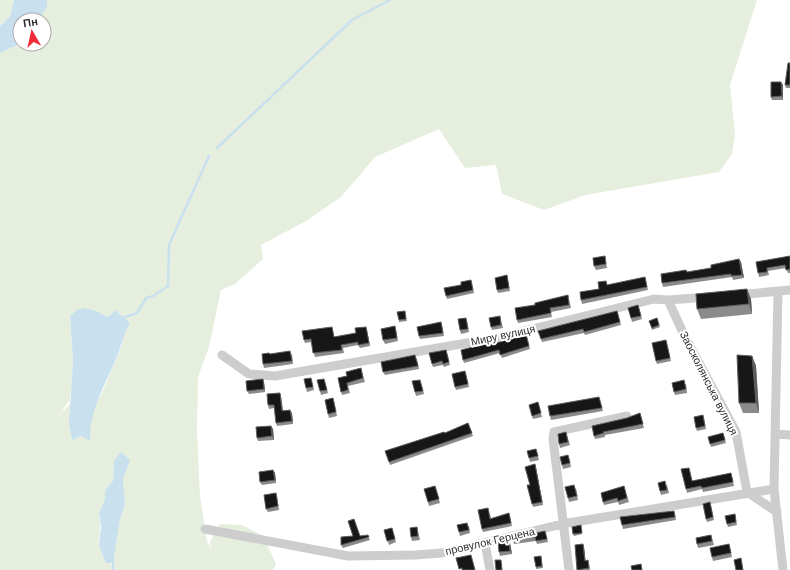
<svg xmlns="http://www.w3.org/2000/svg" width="790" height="570" font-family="Helvetica,sans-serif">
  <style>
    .green { fill: #e6eede; fill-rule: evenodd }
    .water { fill: #c9e0ef }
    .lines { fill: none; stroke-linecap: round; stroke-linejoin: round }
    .stream { stroke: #c9e0ef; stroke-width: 2.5 }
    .minor { stroke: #cdcdcd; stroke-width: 9 }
    .wall { fill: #8b8b8b }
    .shaded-wall { fill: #5d5d5d }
    .building { fill: #171717; stroke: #5d5d5d }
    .labels { text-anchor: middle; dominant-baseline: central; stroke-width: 4; stroke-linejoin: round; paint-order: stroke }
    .street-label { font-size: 11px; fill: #303030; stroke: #fff }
  </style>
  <rect width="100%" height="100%" fill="#fff"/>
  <!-- green -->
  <path class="green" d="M 0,0 L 14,0 L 10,16 L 0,26 Z
    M 47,0 L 757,0 L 730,85 L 735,134 L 732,154 L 719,172 L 585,195 L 544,210 L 502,194 L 496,165 L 465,168 L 439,129 L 375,157 L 341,197 L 306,221 L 261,245 L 263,259 L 235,284 L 221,290 L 209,347 L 198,377 L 197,430 L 200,496 L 207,542 L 211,549 L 210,542 L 220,524 L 242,525 L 263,536 L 276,564 L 273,570 L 114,570 L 113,561 L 120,519 L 125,504 L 123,479 L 114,461 L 113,481 L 105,490 L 105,499 L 99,513 L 100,525 L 99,546 L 106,563 L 111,563 L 112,570 L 0,570 L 0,53 L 20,44 L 44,44 L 44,20 L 38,20 ZM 115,310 L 130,323 L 124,332 L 122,345 L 100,397 L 72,399 L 70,404 L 59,415 L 70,400 L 73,361 L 70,316 L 96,311 L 108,317 Z"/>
  <!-- water -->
  <path class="water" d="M 14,0 L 47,0 L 47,6 L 39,20 L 20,20 L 20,44 L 0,53 L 0,26 L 10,16 Z
    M 84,308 L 96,311 L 108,317 L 115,310 L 130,323 C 125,331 124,337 121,346 C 110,378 89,406 90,441 L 81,436 L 72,440 L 69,423 L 73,361 L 70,316 L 77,310 Z
    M 121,452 L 130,460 L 123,479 L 125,504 L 120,519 L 113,563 L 106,563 L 99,546 L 101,527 L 99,513 L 105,499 L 105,490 L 113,481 L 114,461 Z"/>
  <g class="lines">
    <!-- stream -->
    <path class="stream" d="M 217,148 L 352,20 L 390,0
      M 122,318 L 137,313 L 146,298 L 153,296 L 168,286 L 169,245 L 209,156
      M 113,563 L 113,570"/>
    <!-- minor -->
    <path class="minor" d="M 778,292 L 774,489 L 783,570
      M 737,295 L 790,290
      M 668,300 L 685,337 L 736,432 L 747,492 L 777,512
      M 222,355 L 249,374 L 275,376 L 496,338 L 654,299 L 668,300 L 708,297
      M 775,434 L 790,435
      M 205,529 L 348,556 L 415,555 L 442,553 L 562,524 L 774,489
      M 485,543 L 490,570
      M 569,570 L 553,439 L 554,432 L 627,416"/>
  </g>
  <!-- wall -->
  <path class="wall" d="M 790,63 L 790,88 L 786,88 L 785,85 Z
    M 781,82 L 783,85 L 783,100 L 772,100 L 771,97 Z
    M 605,256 L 607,268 L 596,270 L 594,266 Z
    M 790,256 L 790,273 L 788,273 L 786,268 L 768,271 L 769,275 L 759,277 L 756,262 Z
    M 739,259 L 741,262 L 744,278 L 733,280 L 732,277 L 663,287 L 662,283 L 687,272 L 711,268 Z
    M 507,275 L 510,291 L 498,293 L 497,290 Z
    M 471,280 L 474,293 L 447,299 L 446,296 L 461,285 Z
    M 646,281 L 648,290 L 582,304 L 581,300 L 599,289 L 608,285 Z
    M 747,289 L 751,299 L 752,314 L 701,319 L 697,309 Z
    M 569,299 L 571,308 L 551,312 L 552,317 L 518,323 L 517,320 L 535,305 Z
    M 638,305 L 642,319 L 632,322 L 628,308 Z
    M 617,311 L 621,325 L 585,335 L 584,333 L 542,342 L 541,339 Z
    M 405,313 L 407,321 L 399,322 L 399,320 Z
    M 500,316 L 503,328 L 492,330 L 491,327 Z
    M 657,318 L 660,327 L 652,330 L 649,321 Z
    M 467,321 L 469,332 L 461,334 L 460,330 Z
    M 442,325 L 444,336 L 420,339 L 419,336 Z
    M 332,327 L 334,337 L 356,333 L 366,327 L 370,346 L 360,348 L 358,345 L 343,348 L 344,353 L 315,357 L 311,342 L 305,343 L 304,340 Z
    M 396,330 L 398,341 L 385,344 L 383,340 Z
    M 526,334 L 530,349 L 502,358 L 500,353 L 464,363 L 463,360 L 490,345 Z
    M 666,340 L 671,361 L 657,364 L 656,361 Z
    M 269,353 L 270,354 L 292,354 L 293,364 L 264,368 L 263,364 Z
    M 447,353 L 450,365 L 444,367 L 443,365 L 433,367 L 432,364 Z
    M 752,356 L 756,366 L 759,413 L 743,413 L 739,403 Z
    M 417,359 L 419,369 L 385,375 L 383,372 Z
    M 362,372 L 365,382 L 348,386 L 350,393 L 342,395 L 338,378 Z
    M 466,374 L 469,387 L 456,390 L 455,387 Z
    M 311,378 L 314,390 L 307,392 L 306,388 Z
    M 324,379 L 328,393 L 321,395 L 320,391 Z
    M 264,382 L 265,392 L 249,394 L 247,391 Z
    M 421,383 L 424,394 L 416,396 L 415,392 Z
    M 686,384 L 687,393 L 675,395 L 674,392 Z
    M 281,396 L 283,410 L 292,413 L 293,424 L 277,426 L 276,423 L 274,408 L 269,409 L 268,405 Z
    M 599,397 L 603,411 L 551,420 L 550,416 Z
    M 334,401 L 337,416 L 329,418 L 328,414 Z
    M 539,406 L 542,417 L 533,419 L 532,416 Z
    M 640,413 L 644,428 L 605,435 L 605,437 L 595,439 L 594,436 L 627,418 Z
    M 704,419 L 706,429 L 697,431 L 696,428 Z
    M 468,423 L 473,436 L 390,465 L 385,451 L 445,433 Z
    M 271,426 L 273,429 L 274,440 L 258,441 L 257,438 Z
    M 566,432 L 570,445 L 560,448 L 559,444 Z
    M 723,433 L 726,443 L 711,447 L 708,437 Z
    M 536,449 L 539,460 L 530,462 L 529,458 Z
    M 569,458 L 571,467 L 563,469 L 562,465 Z
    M 536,468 L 543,505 L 533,507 L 527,485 L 530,485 Z
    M 273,470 L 275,473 L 276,483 L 262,485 L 260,482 Z
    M 690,471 L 692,481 L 732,477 L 734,486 L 703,492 L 702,489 L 687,493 L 686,489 Z
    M 667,485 L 669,493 L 661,495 L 660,491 Z
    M 435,486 L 440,503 L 429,506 L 428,502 Z
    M 624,486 L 629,502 L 619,505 L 618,502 L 604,505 L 603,502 Z
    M 576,488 L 578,500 L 569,502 L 568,498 Z
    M 277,496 L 279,510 L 268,512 L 266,509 Z
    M 711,506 L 714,520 L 707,522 L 706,519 Z
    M 488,508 L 491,518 L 510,516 L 512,526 L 483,532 L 482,529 Z
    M 675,514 L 676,520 L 623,529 L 622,525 Z
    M 735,514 L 737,525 L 728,527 L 727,524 Z
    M 581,525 L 582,534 L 574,536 L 573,534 Z
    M 469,526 L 470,533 L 460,536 L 459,532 Z
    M 417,527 L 420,540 L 412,541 L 411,537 Z
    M 392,528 L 396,542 L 389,545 L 384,530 Z
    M 545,531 L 548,542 L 537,544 L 536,541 L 514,544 L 513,540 Z
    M 711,535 L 714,545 L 698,548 L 697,544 Z
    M 360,536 L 369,538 L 370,540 L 343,548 L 341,545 Z
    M 509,539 L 510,543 L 512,554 L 500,556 L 499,552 Z
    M 583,544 L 584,547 L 585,561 L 589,563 L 590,570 L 577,570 Z
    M 729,544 L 732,557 L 713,561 L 712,557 Z
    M 541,556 L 543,568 L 536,569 L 536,567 Z"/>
  <!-- shaded-wall -->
  <path class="shaded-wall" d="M 781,82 L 783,85 L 783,100 L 782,96 Z
    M 739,259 L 741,262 L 744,278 L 742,275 Z
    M 747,289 L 751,299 L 752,314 L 749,304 Z
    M 366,327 L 367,330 L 370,346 L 369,343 Z
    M 752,356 L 756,366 L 759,413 L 756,403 Z
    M 263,379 L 264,382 L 265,392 L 264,389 Z
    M 280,393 L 281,396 L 283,414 L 282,411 Z
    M 290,410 L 292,413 L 293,424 L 292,421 Z
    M 271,426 L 273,429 L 274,440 L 272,436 Z
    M 535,464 L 536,468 L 543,505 L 542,502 Z
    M 273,470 L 275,473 L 276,483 L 275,480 Z
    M 509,539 L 510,543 L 512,554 L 510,551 Z
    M 583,544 L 584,547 L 586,564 L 585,561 Z"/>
  <!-- building -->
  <path class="building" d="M 788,63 L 790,63 L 790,85 L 785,85 Z
    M 771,82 L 781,82 L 782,96 L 771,97 Z
    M 605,256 L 606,264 L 594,266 L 593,258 Z
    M 790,256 L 790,269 L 786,270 L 785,265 L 767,268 L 767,272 L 758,273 L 756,262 Z
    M 739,259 L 742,275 L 731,276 L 731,274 L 662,283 L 661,274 L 686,270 L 687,272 L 711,268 L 711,265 Z
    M 507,275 L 509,288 L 497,290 L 495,278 Z
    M 645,277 L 647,287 L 581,300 L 580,292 L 599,289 L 598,282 L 606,281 L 607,285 Z
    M 471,280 L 473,290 L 446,296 L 444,288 L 461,285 L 461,282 Z
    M 747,289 L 749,304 L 697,309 L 696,294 Z
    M 568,295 L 569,305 L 550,308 L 551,313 L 517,320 L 515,308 L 535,305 L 535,303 Z
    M 638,305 L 641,316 L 631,318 L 628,308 Z
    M 405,311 L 406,319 L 399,320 L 397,312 Z
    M 617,311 L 620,322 L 584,332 L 583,329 L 541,339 L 538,331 Z
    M 500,316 L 501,325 L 491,327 L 489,318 Z
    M 466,318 L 468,329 L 460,330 L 458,319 Z
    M 657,318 L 659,325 L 652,328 L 649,321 Z
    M 441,322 L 443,333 L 419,336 L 417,327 Z
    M 395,326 L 397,338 L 383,340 L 381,329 Z
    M 332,327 L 334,337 L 356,333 L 355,328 L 366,327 L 369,343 L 358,345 L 358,342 L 341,345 L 342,350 L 313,353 L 311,339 L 304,340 L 302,331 Z
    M 526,334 L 529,346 L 500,355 L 499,350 L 463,360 L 461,350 L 489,343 L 490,345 Z
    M 666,340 L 670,358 L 656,361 L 652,343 Z
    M 446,350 L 449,362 L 443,364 L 442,361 L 432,364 L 429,353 Z
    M 290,351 L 292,361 L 263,364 L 262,354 L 269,353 L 270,354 Z
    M 415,355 L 418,366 L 383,372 L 381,362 Z
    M 737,355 L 752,356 L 756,403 L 739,403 Z
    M 361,368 L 363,378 L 347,383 L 348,390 L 341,392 L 338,378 L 347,376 L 346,372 Z
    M 465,371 L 468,384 L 455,387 L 452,374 Z
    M 311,378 L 313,387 L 306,388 L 304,379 Z
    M 263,379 L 264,389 L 247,391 L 246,381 Z
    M 324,379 L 327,390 L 320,391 L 317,380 Z
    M 420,380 L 423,391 L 415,392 L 412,381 Z
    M 684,380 L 686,389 L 674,392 L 672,383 Z
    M 280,393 L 282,411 L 290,410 L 292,421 L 276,423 L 274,405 L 268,405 L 267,394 Z
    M 599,397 L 602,408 L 550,416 L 548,406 Z
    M 333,398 L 336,412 L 328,414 L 325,400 Z
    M 538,402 L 541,413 L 532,416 L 529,405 Z
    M 640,413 L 643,424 L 603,432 L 604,433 L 594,436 L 592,426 L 627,418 Z
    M 703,415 L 705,426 L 696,428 L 694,417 Z
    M 468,423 L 472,433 L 389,462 L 385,451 L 444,432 L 445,433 Z
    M 271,426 L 272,436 L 257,438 L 256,427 Z
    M 566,432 L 568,442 L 559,444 L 558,434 Z
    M 723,433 L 725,440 L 710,444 L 708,437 Z
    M 536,449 L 538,456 L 529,458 L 527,451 Z
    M 568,455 L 570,463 L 562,465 L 560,457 Z
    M 535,464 L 542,502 L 532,504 L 527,485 L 530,485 L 525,467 Z
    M 689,468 L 692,481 L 731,473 L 733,482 L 702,488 L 701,486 L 686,489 L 681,469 Z
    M 273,470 L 275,480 L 260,482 L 259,472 Z
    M 665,481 L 667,490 L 660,491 L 658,483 Z
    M 574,485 L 577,496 L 568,498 L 565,487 Z
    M 435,486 L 439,499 L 428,502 L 424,489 Z
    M 624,486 L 627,498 L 618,501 L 617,498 L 603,502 L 601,493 Z
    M 276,493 L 278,506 L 266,509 L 264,495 Z
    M 710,502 L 713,517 L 706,519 L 703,504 Z
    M 488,508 L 490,519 L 509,513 L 511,523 L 482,529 L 478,510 Z
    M 674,511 L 675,517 L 622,525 L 620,517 Z
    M 735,514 L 736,522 L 727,524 L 725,516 Z
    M 354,519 L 360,536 L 368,535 L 369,537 L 341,545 L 341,537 L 353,536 L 348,521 Z
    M 467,523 L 469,530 L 459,532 L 457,525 Z
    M 581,525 L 582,533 L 573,534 L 572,527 Z
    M 417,527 L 418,536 L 411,537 L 410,528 Z
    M 392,528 L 395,539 L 387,541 L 384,530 Z
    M 545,531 L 547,539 L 536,541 L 535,537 L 513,540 L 512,538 Z
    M 711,535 L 712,541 L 697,544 L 696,538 Z
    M 509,539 L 510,551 L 499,552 L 498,542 Z
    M 583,544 L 585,561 L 588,560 L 589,568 L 577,570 L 575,545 Z
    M 729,544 L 731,553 L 712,557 L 710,548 Z
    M 471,555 L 475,570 L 462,570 L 462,568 L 459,569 L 456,558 Z
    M 541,556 L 542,566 L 536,567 L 534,557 Z
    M 741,558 L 743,570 L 736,570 L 734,560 Z
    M 495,560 L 501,560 L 502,570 L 496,570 Z
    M 641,564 L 642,570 L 632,570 L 631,566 Z"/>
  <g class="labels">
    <!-- street labels -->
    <g class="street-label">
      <text transform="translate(503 335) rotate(-12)">Миру вулиця</text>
      <text transform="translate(709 383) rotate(63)">Заосколянська вулиця</text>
      <text transform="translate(490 541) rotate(-13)">провулок Герцена</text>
    </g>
  </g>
  <!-- north arrow -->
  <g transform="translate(32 32) rotate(351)"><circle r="19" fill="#ffffff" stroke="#acacac"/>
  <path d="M0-3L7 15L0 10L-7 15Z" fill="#f02a37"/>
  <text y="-6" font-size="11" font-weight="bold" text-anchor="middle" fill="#303030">Пн</text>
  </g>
</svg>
